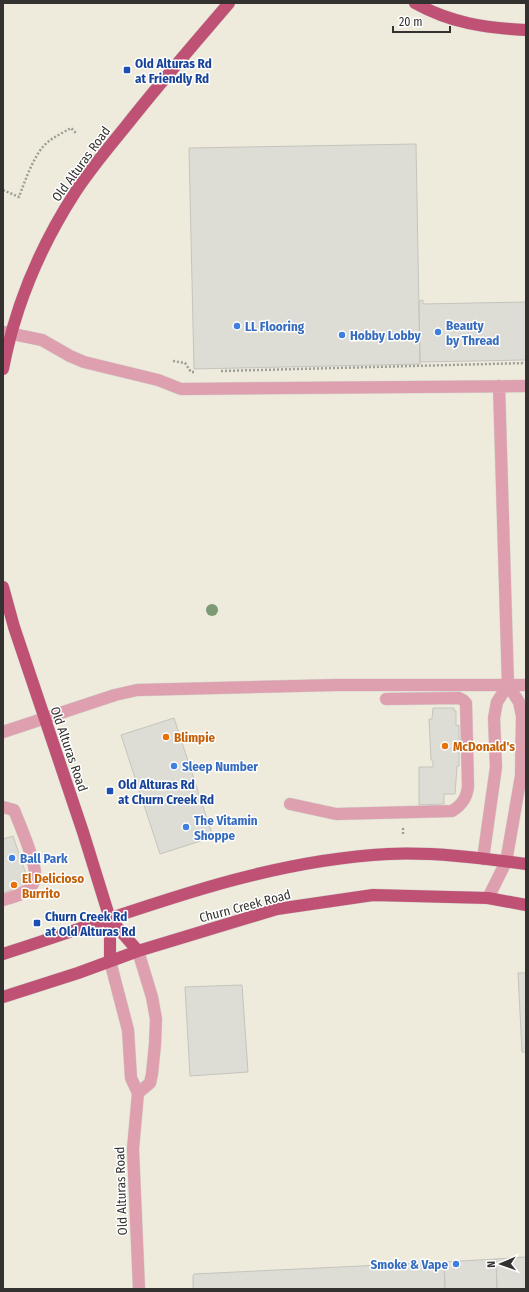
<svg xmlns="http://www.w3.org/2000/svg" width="529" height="1292" font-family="'Fira Sans Condensed',sans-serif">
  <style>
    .built { fill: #eeebdc }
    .building { fill: #dddcd5; stroke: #c5c4bd }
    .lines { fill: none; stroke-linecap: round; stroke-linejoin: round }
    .minor-casing { stroke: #d5d4cd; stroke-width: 13 }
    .major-casing { stroke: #d5d4cd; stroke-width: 13 }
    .path { stroke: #9e9d98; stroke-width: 2.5; stroke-dasharray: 2 2; stroke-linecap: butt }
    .minor { stroke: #de9faf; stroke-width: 12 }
    .major { stroke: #bf5174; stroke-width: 12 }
    .tree { fill: #7c9b74 }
    .transit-dot { fill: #1a4fb4; stroke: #fff; stroke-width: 1.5 }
    .shop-dot { fill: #3f7fe0; stroke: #fff; stroke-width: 1.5 }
    .food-dot { fill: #e8710a; stroke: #fff; stroke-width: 1.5 }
    .labels { text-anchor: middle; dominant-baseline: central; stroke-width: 3; stroke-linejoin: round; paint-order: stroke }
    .transit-label { font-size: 13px; font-weight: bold; fill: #164399; stroke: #fff; text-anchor: start }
    .street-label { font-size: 13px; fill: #333230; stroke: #fff }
    .shop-label { font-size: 13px; font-weight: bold; fill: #366cbe; stroke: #fff; text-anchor: start }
    .food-label { font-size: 13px; font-weight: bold; fill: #c56008; stroke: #fff; text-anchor: start }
  </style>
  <rect width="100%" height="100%" fill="#f8f7ef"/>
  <!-- built -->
  <path class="built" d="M 3,3 L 526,3 L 526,1289 L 3,1289 Z"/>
  <!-- building -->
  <path class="building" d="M 416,144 L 420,364 L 194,369 L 189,148 Z
    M 423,300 L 423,304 L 526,302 L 526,360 L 420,362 L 419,301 Z
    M 433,708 L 454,708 L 454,711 L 456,711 L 456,726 L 459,725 L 459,766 L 457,766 L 455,794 L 444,794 L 444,804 L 419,805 L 419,767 L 433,767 L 433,760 L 431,760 L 429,719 L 432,719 Z
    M 174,718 L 213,837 L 160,854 L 121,735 Z
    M 13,836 L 27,877 L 21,880 L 23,886 L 3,893 L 3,839 Z
    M 518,973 L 526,973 L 526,1052 L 522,1052 Z
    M 242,985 L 248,1072 L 190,1076 L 185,987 Z
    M 524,1257 L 526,1259 L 526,1289 L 497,1289 L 496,1259 Z
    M 496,1259 L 497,1289 L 445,1289 L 444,1262 Z
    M 444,1262 L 445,1289 L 193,1289 L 193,1275 L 194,1274 Z"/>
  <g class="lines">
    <defs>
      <path id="minor" d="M 3,332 L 42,340 L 70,356 L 84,362 L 158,380 L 181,389 L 526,386
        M 3,732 L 115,695 L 137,690 L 337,685 L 526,685
        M 290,804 L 336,814 L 452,811 C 462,805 467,798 468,786 L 466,703 L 463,700 L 459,698 L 386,699
        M 3,807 L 14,810 C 20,825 36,862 35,875 C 35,879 33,884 31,887 C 24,895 12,897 3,900
        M 483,859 L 496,767 L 494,718 L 497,702 L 508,685
        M 488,898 L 506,862 L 521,776 L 522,716 L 519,702 L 508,685 L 499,386
        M 138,951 L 152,997 L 156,1019 L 155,1044 L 152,1074 L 150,1083 L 138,1093
        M 110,961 L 128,1030 L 131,1078 L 138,1093 L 133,1149 L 139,1289"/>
      <path id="major" d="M 415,3 C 451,23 485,28 526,30
        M 3,369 C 15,306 41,245 76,191 C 91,168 109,147 126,126 C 159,84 194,44 229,3
        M 3,587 L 14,627 L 83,832 L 110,919 L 110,961
        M 110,919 L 138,951
        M 3,954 C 129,914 254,861 388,854 C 434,852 481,858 526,864
        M 3,997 L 78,973 L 138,951 L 277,909 L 373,895 L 488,898 L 526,905"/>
    </defs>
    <!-- minor casing -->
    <use href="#minor" class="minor-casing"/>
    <!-- major casing -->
    <use href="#major" class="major-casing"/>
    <!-- path -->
    <path class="path" d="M 3,190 L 19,197 C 25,181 35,151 49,141 C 56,136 64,132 71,128 L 76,133
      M 173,361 L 185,363 L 191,372 L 194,372
      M 221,371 L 526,363
      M 403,834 L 403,829 L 405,829"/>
    <!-- minor -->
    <use href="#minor" class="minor"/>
    <!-- major -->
    <use href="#major" class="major"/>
  </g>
  <!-- trees -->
  <circle class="tree" cx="212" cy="610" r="6"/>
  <!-- markers -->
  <g class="transit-dot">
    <rect x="123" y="66" width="8" height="8" rx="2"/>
    <rect x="106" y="787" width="8" height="8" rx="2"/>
    <rect x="33" y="919" width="8" height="8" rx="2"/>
  </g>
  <g class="shop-dot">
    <circle cx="237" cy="326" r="4"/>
    <circle cx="438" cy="332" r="4"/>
    <circle cx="342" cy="335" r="4"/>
    <circle cx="174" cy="766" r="4"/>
    <circle cx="186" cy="827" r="4"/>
    <circle cx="12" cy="858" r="4"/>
    <circle cx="456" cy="1264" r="4"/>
  </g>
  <g class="food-dot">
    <circle cx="166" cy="737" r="4"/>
    <circle cx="445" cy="746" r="4"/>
    <circle cx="14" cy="885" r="4"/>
  </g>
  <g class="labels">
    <!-- transit labels -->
    <g class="transit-label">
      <text x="135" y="63">Old Alturas Rd<tspan x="135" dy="15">at Friendly Rd</tspan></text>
      <text x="118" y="784">Old Alturas Rd<tspan x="118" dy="15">at Churn Creek Rd</tspan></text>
      <text x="45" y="916">Churn Creek Rd<tspan x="45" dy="15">at Old Alturas Rd</tspan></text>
    </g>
    <!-- street labels -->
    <g class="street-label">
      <text transform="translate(81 164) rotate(-54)">Old Alturas Road</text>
      <text transform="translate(69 749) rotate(71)">Old Alturas Road</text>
      <text transform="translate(245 906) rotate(-15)">Churn Creek Road</text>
      <text transform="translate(121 1191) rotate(-92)">Old Alturas Road</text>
    </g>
    <!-- shop labels -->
    <g class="shop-label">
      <text x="446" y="325">Beauty<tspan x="446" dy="15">by Thread</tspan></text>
      <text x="245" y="326">LL Flooring</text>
      <text x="350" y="335">Hobby Lobby</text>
      <text x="182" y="766">Sleep Number</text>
      <text x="194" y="820">The Vitamin<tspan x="194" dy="15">Shoppe</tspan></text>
      <text x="20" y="858">Ball Park</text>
      <text x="448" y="1264" text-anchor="end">Smoke &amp; Vape</text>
    </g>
    <!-- food labels -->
    <g class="food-label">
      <text x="174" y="737">Blimpie</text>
      <text x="453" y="746">McDonald's</text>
      <text x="22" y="878">El Delicioso<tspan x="22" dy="15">Burrito</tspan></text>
    </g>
  </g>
  <!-- border -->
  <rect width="529" height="1292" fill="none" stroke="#333230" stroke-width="8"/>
  <!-- north arrow -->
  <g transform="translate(501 1264) rotate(268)" stroke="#ffffff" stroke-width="3" paint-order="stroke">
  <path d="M0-3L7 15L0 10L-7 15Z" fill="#333230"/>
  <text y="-6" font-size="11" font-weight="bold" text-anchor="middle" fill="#333230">N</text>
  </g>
  <!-- scale -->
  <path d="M393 26v6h57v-6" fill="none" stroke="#333230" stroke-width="2"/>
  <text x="399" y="26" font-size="12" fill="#333230" stroke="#ffffff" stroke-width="3" paint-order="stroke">20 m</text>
</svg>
